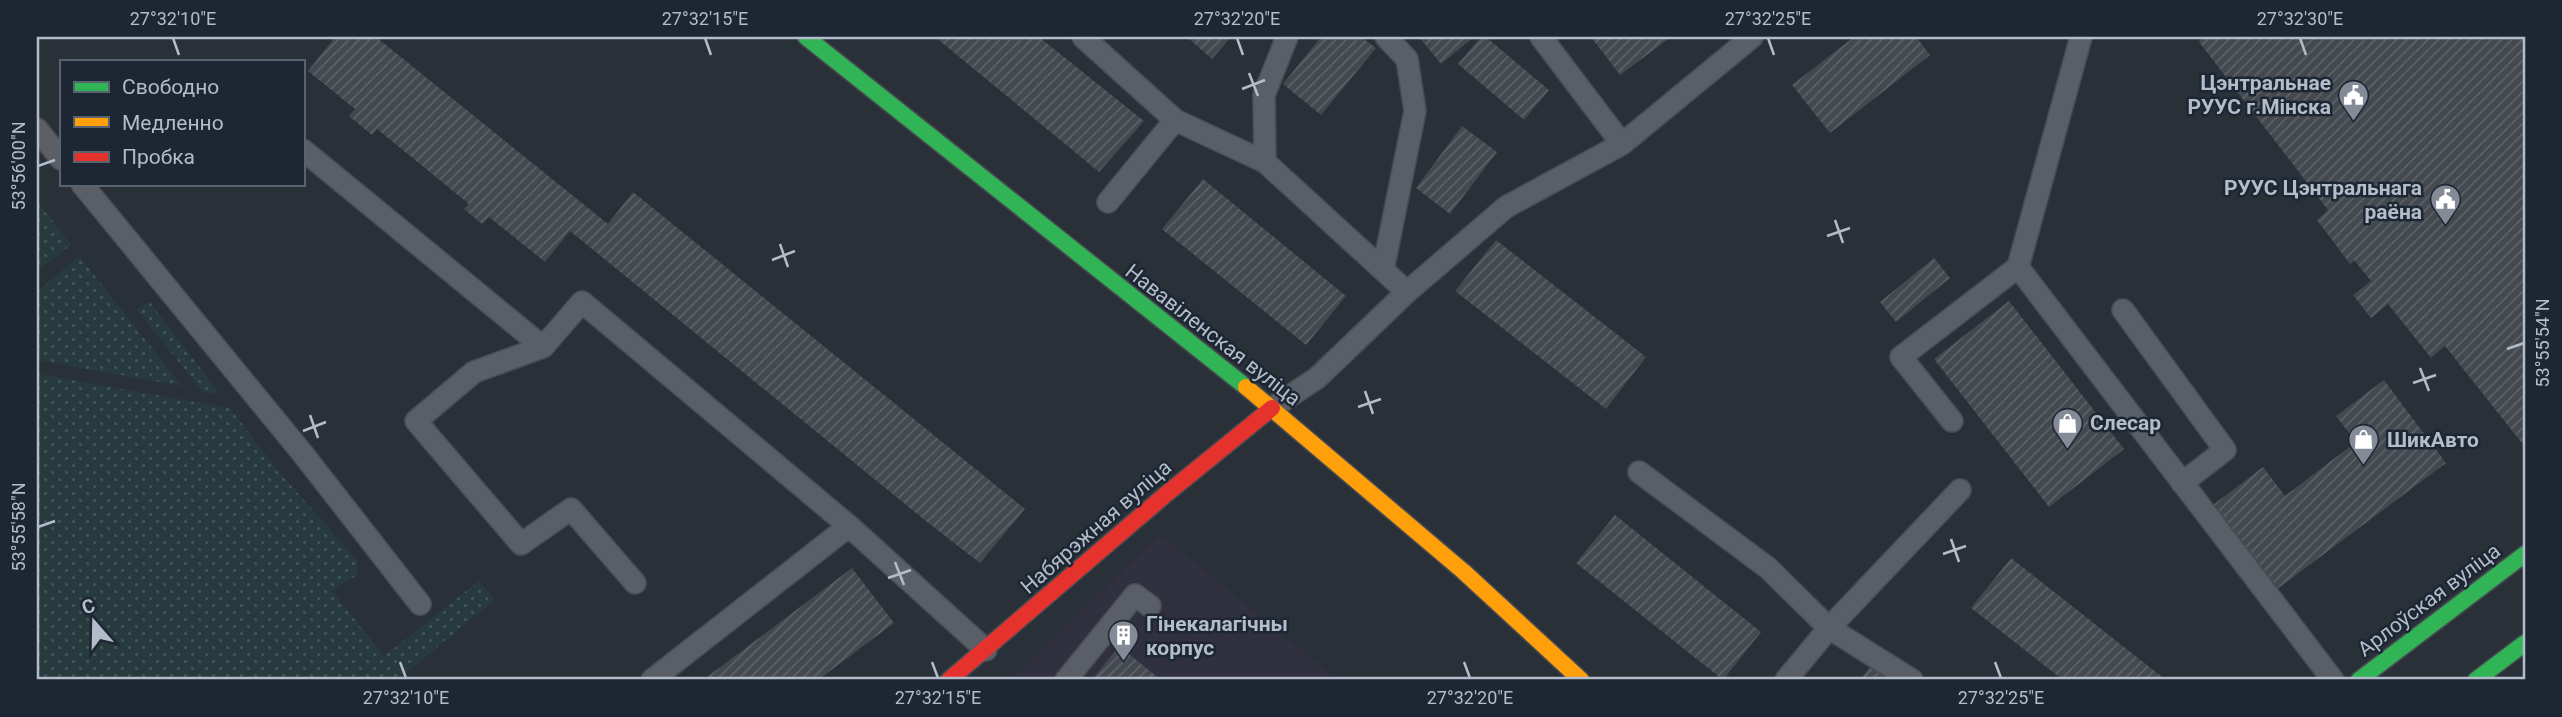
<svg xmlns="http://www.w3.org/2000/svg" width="2562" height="717" font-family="Roboto,sans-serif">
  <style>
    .medical { fill: #31303e }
    .grass { fill: url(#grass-dots) }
    .building { fill: url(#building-hatch) }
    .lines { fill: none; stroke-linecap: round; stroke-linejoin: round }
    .lane-casing { stroke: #484c53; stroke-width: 24 }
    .fast-casing { stroke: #484c53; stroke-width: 19 }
    .slow-casing { stroke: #484c53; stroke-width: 19 }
    .jam-casing { stroke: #484c53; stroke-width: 19 }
    .lane { stroke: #5a5e66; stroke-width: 21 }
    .fast { stroke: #30b455; stroke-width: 16 }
    .slow { stroke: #ff9f0a; stroke-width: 16 }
    .jam { stroke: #e5322d; stroke-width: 16 }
    .ticks { fill: none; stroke: #b4bcc9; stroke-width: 2.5 }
    .labels { text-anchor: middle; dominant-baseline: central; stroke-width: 5; stroke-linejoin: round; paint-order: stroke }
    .poi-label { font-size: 21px; font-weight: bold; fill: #b4bcc9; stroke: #1d2633; text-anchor: start }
    .street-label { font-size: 21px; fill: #b4bcc9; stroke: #1d2633 }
    .neatline { fill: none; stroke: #b4bcc9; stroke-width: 2.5 }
    .ticks-label { font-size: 18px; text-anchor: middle; fill: #b4bcc9 }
  </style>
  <defs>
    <pattern id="grass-dots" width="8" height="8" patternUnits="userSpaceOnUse" patternTransform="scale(1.75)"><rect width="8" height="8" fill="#273a3e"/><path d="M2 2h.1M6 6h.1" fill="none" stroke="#445559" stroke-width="1.8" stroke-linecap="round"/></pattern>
    <pattern id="building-hatch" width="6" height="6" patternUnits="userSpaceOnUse" patternTransform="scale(1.75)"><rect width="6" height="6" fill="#444950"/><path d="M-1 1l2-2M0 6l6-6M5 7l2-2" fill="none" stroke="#5d6168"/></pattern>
  </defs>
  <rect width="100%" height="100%" fill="#2a3038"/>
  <!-- medical -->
  <path class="medical" d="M 1160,534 L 1338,680 L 1010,680 Z"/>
  <!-- grass -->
  <path class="grass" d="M 37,201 L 71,245 L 37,271 Z
    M 79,256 L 182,386 L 37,360 L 37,292 Z
    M 149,301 L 220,394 L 203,392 L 137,310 Z
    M 37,374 L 230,408 L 279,472 L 358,561 L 357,575 L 332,591 L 384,656 L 479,581 L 495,600 L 397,680 L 37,680 Z"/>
  <!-- building -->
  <path class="building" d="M 335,37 L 376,37 L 608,224 L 633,192 L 1025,509 L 980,563 L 927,522 L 570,231 L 545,262 L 489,217 L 482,224 L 464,209 L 469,204 L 377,129 L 372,135 L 349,116 L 355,109 L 308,71 Z
    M 935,37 L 1039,37 L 1144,121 L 1099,172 Z
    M 1187,37 L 1231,37 L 1212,59 Z
    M 1321,37 L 1361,37 L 1376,48 L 1321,115 L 1283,84 Z
    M 1419,37 L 1474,37 L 1441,64 Z
    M 1481,37 L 1486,37 L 1549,90 L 1524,120 L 1458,64 Z
    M 1591,37 L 1671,37 L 1620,75 Z
    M 1854,37 L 1916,37 L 1930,55 L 1830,133 L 1792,85 Z
    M 2201,37 L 2525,37 L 2525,447 L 2445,346 L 2431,358 L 2388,304 L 2371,318 L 2353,295 L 2371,281 L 2354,260 L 2350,264 L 2317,220 L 2328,210 L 2199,42 Z
    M 1462,126 L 1497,152 L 1450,214 L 1416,188 Z
    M 1203,179 L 1346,296 L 1306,345 L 1162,229 Z
    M 1496,240 L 1646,357 L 1606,409 L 1455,291 Z
    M 1934,258 L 1950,278 L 1896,322 L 1880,302 Z
    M 2009,301 L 2124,449 L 2049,507 L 1934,359 Z
    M 2384,380 L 2446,463 L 2276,590 L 2213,505 L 2263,467 L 2285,496 L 2356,442 L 2336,416 Z
    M 1615,515 L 1761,632 L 1723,680 L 1576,563 Z
    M 2011,558 L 2166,680 L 2063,680 L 1971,608 Z
    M 852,568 L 894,623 L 818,680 L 703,680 Z
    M 1119,646 L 1161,680 L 1092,680 Z
    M 1872,664 L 1892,680 L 1860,680 Z"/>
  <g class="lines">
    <defs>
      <path id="lane" d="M 1083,37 L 1175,120 L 1265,162 L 1407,292
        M 1541,37 L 1622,144 L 1752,37
        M 37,129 L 61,159
        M 303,150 L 543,347 L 582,302 L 849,526
        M 1265,162 L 1264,95 L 1287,37
        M 82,184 L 303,454 L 420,604
        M 1108,202 L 1175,120
        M 2018,267 L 2333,680
        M 1383,270 L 1415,111 L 1407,59 L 1386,37
        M 2123,310 L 2225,450 L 2182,483
        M 543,347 L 474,372 L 416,421 L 521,544 L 571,509 L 635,583
        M 1272,408 L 1317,378 L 1407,292 L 1506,207 L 1622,144
        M 1952,421 L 1901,357 L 2018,267 L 2081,37
        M 1639,472 L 1768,568 L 1829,628 L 1912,680
        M 652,680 L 849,526 L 986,650
        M 1066,680 L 1135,595 L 1150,606
        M 1786,680 L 1829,628 L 1960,490"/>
      <path id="fast" d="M 806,37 L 1246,387
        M 2359,680 L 2525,554
        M 2476,680 L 2525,643"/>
      <path id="slow" d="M 1246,387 L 1464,572 L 1581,680"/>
      <path id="jam" d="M 949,680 L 1165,495 L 1272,408"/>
    </defs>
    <!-- lane casing -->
    <use href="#lane" class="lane-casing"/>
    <!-- fast casing -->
    <use href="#fast" class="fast-casing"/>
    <!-- slow casing -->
    <use href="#slow" class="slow-casing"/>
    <!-- jam casing -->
    <use href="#jam" class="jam-casing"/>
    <!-- lane -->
    <use href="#lane" class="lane"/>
    <!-- fast -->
    <use href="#fast" class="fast"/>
    <!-- slow -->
    <use href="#slow" class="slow"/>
    <!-- jam -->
    <use href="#jam" class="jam"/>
  </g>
  <!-- ticks -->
  <path class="ticks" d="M 173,38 L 179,55M 705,38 L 711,55M 1237,38 L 1243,55M 1768,38 L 1774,55M 2300,38 L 2306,55M 1249,73 L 1258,96M 1242,89 L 1265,80M 38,166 L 55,160M 1835,220 L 1843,243M 1827,236 L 1850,228M 780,244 L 788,267M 772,260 L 795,251M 2507,349 L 2524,343M 2420,368 L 2429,391M 2413,383 L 2436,375M 1365,391 L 1373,414M 1358,407 L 1381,399M 310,415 L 318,438M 303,431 L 326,422M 38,527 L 55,521M 1951,539 L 1959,562M 1943,554 L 1966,546M 895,562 L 904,585M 888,578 L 911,570M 400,662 L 406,678M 932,662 L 938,678M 1464,662 L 1470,678M 1995,662 L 2001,678"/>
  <!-- icons -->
  <defs>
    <symbol id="civic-pin" viewBox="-11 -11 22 30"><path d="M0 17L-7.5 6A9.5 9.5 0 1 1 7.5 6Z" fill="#848b96" stroke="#1d2633"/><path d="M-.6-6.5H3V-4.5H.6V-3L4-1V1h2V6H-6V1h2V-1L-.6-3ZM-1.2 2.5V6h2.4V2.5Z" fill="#fff"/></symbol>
    <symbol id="shop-pin" viewBox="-11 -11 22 30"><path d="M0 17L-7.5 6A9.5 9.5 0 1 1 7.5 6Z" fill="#848b96" stroke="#1d2633"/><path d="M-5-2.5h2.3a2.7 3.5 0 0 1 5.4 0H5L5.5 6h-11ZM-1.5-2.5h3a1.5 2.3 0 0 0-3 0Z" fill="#fff"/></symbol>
    <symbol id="building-pin" viewBox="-11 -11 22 30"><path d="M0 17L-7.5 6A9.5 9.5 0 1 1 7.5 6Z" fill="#848b96" stroke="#1d2633"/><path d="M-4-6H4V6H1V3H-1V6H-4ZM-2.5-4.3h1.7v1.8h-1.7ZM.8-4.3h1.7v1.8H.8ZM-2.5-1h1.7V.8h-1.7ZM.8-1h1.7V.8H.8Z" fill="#fff"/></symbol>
  </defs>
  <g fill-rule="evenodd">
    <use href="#civic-pin" x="2336" y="78" width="35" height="47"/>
    <use href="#civic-pin" x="2428" y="182" width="35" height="47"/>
    <use href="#shop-pin" x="2050" y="406" width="35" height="47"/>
    <use href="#shop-pin" x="2346" y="422" width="35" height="47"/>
    <use href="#building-pin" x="1106" y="618" width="35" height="47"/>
  </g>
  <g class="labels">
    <!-- poi labels -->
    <g class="poi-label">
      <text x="2331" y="83" text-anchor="end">Цэнтральнае<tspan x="2331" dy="24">РУУС г.Мінска</tspan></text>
      <text x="2422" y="188" text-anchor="end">РУУС Цэнтральнага<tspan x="2422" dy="24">раёна</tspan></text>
      <text x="2090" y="423">Слесар</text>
      <text x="2387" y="440">ШикАвто</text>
      <text x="1146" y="624">Гінекалагічны<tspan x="1146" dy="24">корпус</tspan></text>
    </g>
    <!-- street labels -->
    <g class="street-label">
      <text transform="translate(1213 335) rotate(38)">Нававіленская вуліца</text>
      <text transform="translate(1096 527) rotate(-41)">Набярэжная вуліца</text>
      <text transform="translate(2429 600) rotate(-37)">Арлоўская вуліца</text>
    </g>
  </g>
  <!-- border -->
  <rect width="2562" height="717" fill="none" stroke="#1d2633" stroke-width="77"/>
  <!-- legend -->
  <rect x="60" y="60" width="245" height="126" fill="#1d2633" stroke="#59626f" stroke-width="2"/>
  <rect x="74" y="82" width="35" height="10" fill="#30b455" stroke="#59626f" stroke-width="2"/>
  <text x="122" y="94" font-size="21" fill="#b4bcc9">Свободно</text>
  <rect x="74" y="117" width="35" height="10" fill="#ff9f0a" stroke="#59626f" stroke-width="2"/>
  <text x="122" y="130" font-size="21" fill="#b4bcc9">Медленно</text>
  <rect x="74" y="152" width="35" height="10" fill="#e5322d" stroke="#59626f" stroke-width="2"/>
  <text x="122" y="164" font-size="21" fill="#b4bcc9">Пробка</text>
  <!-- north arrow -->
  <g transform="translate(94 622) rotate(340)" stroke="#1d2633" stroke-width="5" paint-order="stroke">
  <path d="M0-5L12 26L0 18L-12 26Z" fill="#b4bcc9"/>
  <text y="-10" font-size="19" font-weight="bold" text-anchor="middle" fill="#b4bcc9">С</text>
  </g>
  <rect x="38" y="38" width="2486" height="640" class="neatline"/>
  <g class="ticks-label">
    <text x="173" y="25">27°32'10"E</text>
    <text x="705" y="25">27°32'15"E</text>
    <text x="1237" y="25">27°32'20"E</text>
    <text x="1768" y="25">27°32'25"E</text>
    <text x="2300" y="25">27°32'30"E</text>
    <text transform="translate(19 166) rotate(-90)" y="6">53°56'00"N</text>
    <text transform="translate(2543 343) rotate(-90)" y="6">53°55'54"N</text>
    <text transform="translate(19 527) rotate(-90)" y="6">53°55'58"N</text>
    <text x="406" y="704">27°32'10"E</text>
    <text x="938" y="704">27°32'15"E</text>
    <text x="1470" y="704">27°32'20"E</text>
    <text x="2001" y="704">27°32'25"E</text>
  </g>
</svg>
